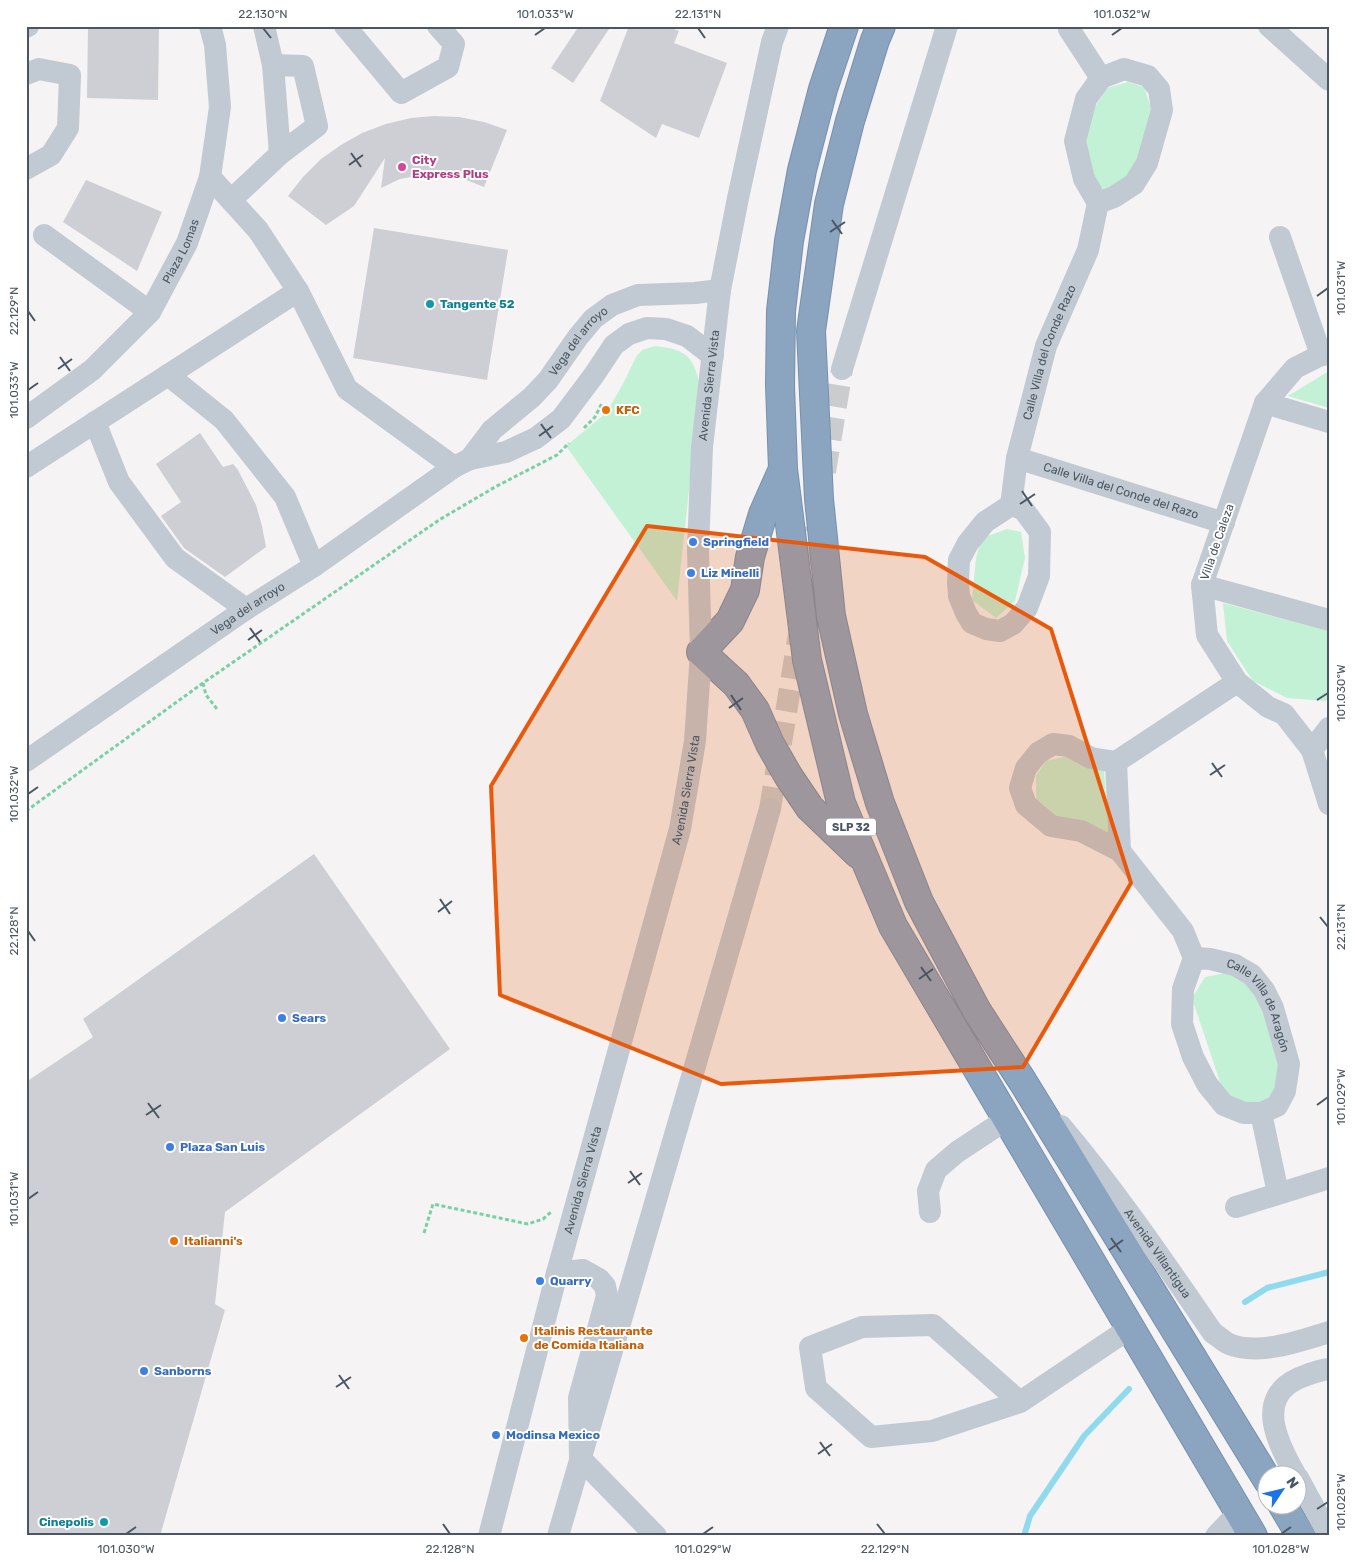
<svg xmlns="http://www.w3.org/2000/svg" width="1355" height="1562" font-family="Rubik,sans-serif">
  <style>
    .green { fill: #c3f1d5 }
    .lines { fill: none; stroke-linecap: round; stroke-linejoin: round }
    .stream { stroke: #90daee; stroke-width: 6 }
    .building { fill: #cdcfd5 }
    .minor-tunnel { stroke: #caccce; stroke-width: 22; stroke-dasharray: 22 11; stroke-linecap: butt }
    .highway-casing { stroke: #7690ad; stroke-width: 30 }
    .path { stroke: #7ad0a6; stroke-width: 3; stroke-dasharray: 4 2.5; stroke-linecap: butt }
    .minor { stroke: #c1cad2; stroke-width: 22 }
    .highway { stroke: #8ba5c1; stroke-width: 28 }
    .marked { fill: #e8590c; fill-opacity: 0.2; stroke: #e8590c; stroke-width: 4; stroke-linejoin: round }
    .ticks { fill: none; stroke: #4a5661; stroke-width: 2 }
    .hotel-dot { fill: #d1479c; stroke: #fff; stroke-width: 2 }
    .culture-dot { fill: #0f9aa8; stroke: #fff; stroke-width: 2 }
    .food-dot { fill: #e8710a; stroke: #fff; stroke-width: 2 }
    .shop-dot { fill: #3f7fe0; stroke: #fff; stroke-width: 2 }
    .labels { text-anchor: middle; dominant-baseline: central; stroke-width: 4; stroke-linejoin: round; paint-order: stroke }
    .shield { fill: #fff; stroke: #808990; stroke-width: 1 }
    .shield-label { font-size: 11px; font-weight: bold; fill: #4a5661 }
    .hotel-label { font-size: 12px; font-weight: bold; fill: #b23c85; stroke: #fff; text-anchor: start }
    .street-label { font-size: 12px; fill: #4a5661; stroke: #fff }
    .culture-label { font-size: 12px; font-weight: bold; fill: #0d838f; stroke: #fff; text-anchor: start }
    .food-label { font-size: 12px; font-weight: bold; fill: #c56008; stroke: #fff; text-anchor: start }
    .shop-label { font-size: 12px; font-weight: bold; fill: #366cbe; stroke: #fff; text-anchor: start }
    .neatline { fill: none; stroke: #4a5661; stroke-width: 2 }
    .ticks-label { font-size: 12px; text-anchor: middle; fill: #4a5661 }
  </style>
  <rect width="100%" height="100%" fill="#f5f3f3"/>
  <!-- green -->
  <path class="green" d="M 1128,82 L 1144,87 L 1151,108 L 1136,169 L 1123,183 L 1104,190 L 1089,172 L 1085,141 L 1093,110 L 1107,88 Z
    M 655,346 C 686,349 695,357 700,388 L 677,601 L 566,446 L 606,413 L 623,384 L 636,357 L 642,350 Z
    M 1329,371 L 1329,408 L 1288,396 Z
    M 1007,529 L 1021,532 L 1025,558 L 1015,601 L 996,618 L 972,600 L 976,558 L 982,538 Z
    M 1223,603 L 1329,631 L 1329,699 L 1325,701 L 1287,698 L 1253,681 L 1227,641 Z
    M 1068,756 L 1104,771 L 1109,834 L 1055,817 L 1036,802 L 1036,776 L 1046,761 Z
    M 1231,972 L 1257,992 L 1283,1067 L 1273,1095 L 1261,1104 L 1240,1103 L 1223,1091 L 1192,998 L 1205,977 Z"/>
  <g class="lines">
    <!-- stream -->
    <path class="stream" d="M 1245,1302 L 1267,1288 L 1329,1272
      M 1024,1536 L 1030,1516 L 1084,1436 L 1129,1389"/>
  </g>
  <!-- building -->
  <path class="building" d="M 88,26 L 159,27 L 158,100 L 87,98 Z
    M 579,26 L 611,26 L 573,83 L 551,68 Z
    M 629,26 L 666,26 L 679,31 L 674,43 L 727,63 L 699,138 L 662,124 L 656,138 L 600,101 Z
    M 434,116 L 459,117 L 484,122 L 507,130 L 484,187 L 464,179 L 443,175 L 421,175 L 400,179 L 381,188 L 385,158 L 354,206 L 326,225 L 288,196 L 303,177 L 321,159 L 341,145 L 362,133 L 386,124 L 411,118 Z
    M 86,180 L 162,212 L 137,271 L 63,222 Z
    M 374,228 L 508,250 L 487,380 L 353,358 Z
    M 200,433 L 223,467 L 233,464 L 238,470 L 256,505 L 262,526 L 266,547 L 225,577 L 184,548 L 161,516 L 181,502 L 156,464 Z
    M 314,854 L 450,1049 L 225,1212 L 215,1304 L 225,1310 L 160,1536 L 26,1536 L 26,1082 L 93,1037 L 83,1019 Z"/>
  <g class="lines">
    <!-- minor-tunnel -->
    <path class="minor-tunnel" d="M 825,472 L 842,369
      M 805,598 L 816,528
      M 770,809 L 799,634"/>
    <defs>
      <path id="highway" d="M 844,26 L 823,89 L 802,170 L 789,241 L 781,311 L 780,385 L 783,469 L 807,660 L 841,803 L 893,926 L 1253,1536
        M 881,26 L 875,40 L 850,121 L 829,204 L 811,331 L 819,499 L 831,616 L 853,714 L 880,803 L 919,902 L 977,1011 L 1023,1082 L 1268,1481
        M 783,469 L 763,514 L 750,557 L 745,590 L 730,621 L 701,652 L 736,684 L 755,710 L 770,744 L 789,777 L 810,808 L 858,854
        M 1282,1504 L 1301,1536"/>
    </defs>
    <!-- highway casing -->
    <use href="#highway" class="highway-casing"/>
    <!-- path -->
    <path class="path" d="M 584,428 L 595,417 L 602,403
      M 203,683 L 206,695 L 217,709
      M 26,811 L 203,683 L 439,520 L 495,487 L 557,455 L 569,443
      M 424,1233 L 433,1204 L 528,1224 L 543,1219 L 551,1212"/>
    <!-- minor -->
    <g class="minor">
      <path d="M 264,26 L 273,65 L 280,154"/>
      <path d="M 345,26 L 401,93 L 448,67 L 454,44 L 438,26"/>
      <path d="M 1269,26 L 1329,80"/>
      <path d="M 26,27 L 28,26"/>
      <path d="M 1069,29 L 1101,78"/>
      <path d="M 26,74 L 39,69 L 70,75 L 68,128 L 51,155 L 26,169"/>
      <path d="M 210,177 L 258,230 L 298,291 L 347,389 L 454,467"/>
      <path d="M 231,200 L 280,154 L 317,126 L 303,66 L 273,65"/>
      <path d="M 44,235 L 150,312"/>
      <path d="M 1280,237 L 1321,355"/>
      <path d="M 1329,354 L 1321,355 L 1295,368 L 1265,403 L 1202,585 L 1207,635 L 1237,682 L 1268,707 L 1284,714 L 1312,750 L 1329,804"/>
      <path d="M 842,369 L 947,26"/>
      <path d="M 168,375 L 224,420 L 285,497 L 314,566"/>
      <path d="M 1265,403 L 1329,422"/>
      <path id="s1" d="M 26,418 L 92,370 L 150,312 L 187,243 L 210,177 L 220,107 L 215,45 L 210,26"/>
      <path d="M 95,422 L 119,482 L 175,558 L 246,609"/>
      <path id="s2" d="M 1017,458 L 1224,523"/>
      <path id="s3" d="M 470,459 L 492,430 L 532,397 L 548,380 L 578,337 L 593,319 L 612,305 L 638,295 L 695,293 L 720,290"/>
      <path d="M 26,467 L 298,291"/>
      <path id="s4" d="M 1011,505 L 1017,458 L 1046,346 L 1088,250 L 1098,203 L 1084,179 L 1075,141 L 1086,99 L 1101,78 L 1124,69 L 1148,76 L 1159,89 L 1162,110 L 1147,163 L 1134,184 L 1114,197 L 1098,203"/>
      <path d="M 1011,505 L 1023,509 L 1040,532 L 1039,576 L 1027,608 L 1013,624 L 1000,631 L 986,629 L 972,623 L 966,613 L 959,596 L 958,583 L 959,560 L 968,543 L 985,522 Z"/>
      <path d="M 1202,585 L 1329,620"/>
      <path d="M 1312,750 L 1329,728"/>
      <path id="s5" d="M 26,761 L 246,609 L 314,566 L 454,467 L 470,459 L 506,452 L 536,438 L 561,419 L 594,375 L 614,345 L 629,334 L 647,328 L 666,329 L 687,336 L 713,356"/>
      <path d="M 1116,762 L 1120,851"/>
      <path id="s6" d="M 1194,958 L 1210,959 L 1235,965 L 1252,975 L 1264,990 L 1273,1008 L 1289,1064 L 1285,1091 L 1277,1106 L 1261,1113 L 1244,1113 L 1224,1105 L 1207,1084 L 1193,1057 L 1182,1024 L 1183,989 L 1194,958 L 1183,931 L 1120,851 L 1081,831 L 1051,826 L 1026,805 L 1020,788 L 1026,768 L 1038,753 L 1053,744 L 1069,746 L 1091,758 L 1116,762 L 1237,682"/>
      <path d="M 1261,1113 L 1278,1193"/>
      <path id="s7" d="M 1061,1126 C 1116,1191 1164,1262 1213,1333 C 1218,1336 1223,1341 1229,1344 C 1257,1356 1301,1341 1329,1332"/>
      <path d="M 1236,1207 L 1329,1178"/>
      <path d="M 930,1212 L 928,1191 L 936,1170 L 957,1152 L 1007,1119"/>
      <path d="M 557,1273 L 583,1270 L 599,1279 L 605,1286 L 607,1296 L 579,1398 L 580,1458 L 656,1536"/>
      <path d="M 1020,1402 L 933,1325 L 862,1327 L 810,1347 L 816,1388 L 871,1437 L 932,1431 L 1020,1402 L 1130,1328"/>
      <path d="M 1295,1474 C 1278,1444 1254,1398 1299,1378 C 1309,1374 1318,1370 1329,1369"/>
      <path d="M 1298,1478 L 1329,1535"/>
      <path id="s8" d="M 489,1536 L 557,1273 L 680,829 L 695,741 L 701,652 L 698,550 L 702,447 L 720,290 L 738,198 L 772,42 L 778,26"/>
      <path d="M 558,1536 L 770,809"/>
      <path d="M 1216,1536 L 1239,1512"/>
    </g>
    <!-- highway -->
    <use href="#highway" class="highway"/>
  </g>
  <!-- marked area -->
  <path class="marked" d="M 647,526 L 925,557 L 1051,629 L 1131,883 L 1023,1067 L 721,1084 L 500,995 L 491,786 Z"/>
  <!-- ticks -->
  <path class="ticks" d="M 263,28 L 271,38M 698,28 L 705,38M 535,35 L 545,28M 1112,35 L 1122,28M 351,153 L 361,167M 349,165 L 363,155M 832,220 L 842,234M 830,232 L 845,222M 1317,296 L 1328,288M 28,311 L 35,321M 60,357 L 70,371M 58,369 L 72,359M 28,390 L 38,383M 541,424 L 551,438M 539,436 L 553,426M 1022,491 L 1032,506M 1020,504 L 1035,494M 250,628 L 260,642M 248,640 L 262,630M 731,695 L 741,710M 1317,700 L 1328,693M 729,708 L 743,698M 1212,763 L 1222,777M 1210,775 L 1225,765M 28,794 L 38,787M 440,899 L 450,914M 438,912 L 452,901M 1320,917 L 1328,927M 28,931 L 35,941M 921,967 L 931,981M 919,979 L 933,969M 148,1103 L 159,1118M 1317,1105 L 1328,1097M 146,1115 L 161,1105M 630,1171 L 640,1185M 628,1183 L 642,1173M 28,1199 L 38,1192M 1111,1238 L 1121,1252M 1109,1250 L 1123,1240M 339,1375 L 349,1389M 336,1387 L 351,1377M 820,1442 L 830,1456M 818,1454 L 832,1444M 1317,1509 L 1328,1502M 443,1524 L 450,1534M 877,1524 L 885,1534M 126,1534 L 136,1527M 703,1534 L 713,1527M 1281,1534 L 1291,1527"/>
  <!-- markers -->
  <circle class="hotel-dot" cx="402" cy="167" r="5"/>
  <g class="culture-dot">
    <circle cx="430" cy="304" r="5"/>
    <circle cx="104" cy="1522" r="5"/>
  </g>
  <g class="food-dot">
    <circle cx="606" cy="410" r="5"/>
    <circle cx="174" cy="1241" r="5"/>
    <circle cx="524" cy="1338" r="5"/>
  </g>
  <g class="shop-dot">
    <circle cx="693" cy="542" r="5"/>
    <circle cx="691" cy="573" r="5"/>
    <circle cx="282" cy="1018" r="5"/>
    <circle cx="170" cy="1147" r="5"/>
    <circle cx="540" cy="1281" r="5"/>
    <circle cx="144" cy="1371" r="5"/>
    <circle cx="496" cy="1435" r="5"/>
  </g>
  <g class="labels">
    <!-- shield labels -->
    <rect class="shield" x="826" y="818.5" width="50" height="17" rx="4"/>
    <g class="shield-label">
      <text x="851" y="827">SLP 32</text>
    </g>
    <!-- hotel labels -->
    <g class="hotel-label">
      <text x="412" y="160">City<tspan x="412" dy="14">Express Plus</tspan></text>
    </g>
    <!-- street labels -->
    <g class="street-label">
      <text stroke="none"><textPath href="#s1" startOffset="232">Plaza Lomas</textPath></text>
      <text stroke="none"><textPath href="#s3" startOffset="161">Vega del arroyo</textPath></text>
      <text stroke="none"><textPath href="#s4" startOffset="158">Calle Villa del Conde Razo</textPath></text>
      <text stroke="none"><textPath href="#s8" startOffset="1178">Avenida Sierra Vista</textPath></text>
      <text stroke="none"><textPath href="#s2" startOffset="109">Calle Villa del Conde del Razo</textPath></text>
      <text transform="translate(1217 542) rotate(-71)">Villa de Caleza</text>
      <text stroke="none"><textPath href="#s5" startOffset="269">Vega del arroyo</textPath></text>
      <text stroke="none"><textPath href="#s8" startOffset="772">Avenida Sierra Vista</textPath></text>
      <text stroke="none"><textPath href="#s6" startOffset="90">Calle Villa de Aragón</textPath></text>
      <text stroke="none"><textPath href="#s8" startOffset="368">Avenida Sierra Vista</textPath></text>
      <text stroke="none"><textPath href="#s7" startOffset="160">Avenida Villantigua</textPath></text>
    </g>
    <!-- culture labels -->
    <g class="culture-label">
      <text x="440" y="304">Tangente 52</text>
      <text x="94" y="1522" text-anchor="end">Cinepolis</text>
    </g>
    <!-- food labels -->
    <g class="food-label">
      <text x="616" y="410">KFC</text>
      <text x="184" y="1241">Italianni's</text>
      <text x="534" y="1331">Italinis Restaurante<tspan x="534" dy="14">de Comida Italiana</tspan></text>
    </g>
    <!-- shop labels -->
    <g class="shop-label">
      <text x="703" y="542">Springfield</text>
      <text x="701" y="573">Liz Minelli</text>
      <text x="292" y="1018">Sears</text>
      <text x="180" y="1147">Plaza San Luis</text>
      <text x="550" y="1281">Quarry</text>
      <text x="154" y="1371">Sanborns</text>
      <text x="506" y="1435">Modinsa Mexico</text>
    </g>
  </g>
  <!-- border -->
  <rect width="1355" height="1562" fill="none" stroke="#ffffff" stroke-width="55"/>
  <!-- north arrow -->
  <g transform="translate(1282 1490) rotate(55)"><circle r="24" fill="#ffffff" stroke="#b7bbc0"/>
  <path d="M0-4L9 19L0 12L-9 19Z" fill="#1a73e8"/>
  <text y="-8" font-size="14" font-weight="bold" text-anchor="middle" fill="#4a5661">N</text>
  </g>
  <rect x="28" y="28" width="1300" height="1506" class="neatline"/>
  <g class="ticks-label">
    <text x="263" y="18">22.130°N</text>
    <text x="545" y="18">101.033°W</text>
    <text x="698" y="18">22.131°N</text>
    <text x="1122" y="18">101.032°W</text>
    <text transform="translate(1341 288) rotate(-90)" y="4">101.031°W</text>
    <text transform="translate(14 311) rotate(-90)" y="4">22.129°N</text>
    <text transform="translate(14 390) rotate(-90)" y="4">101.033°W</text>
    <text transform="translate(1341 693) rotate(-90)" y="4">101.030°W</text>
    <text transform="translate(14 794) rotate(-90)" y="4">101.032°W</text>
    <text transform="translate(1341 927) rotate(-90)" y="4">22.131°N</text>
    <text transform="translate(14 931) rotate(-90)" y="4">22.128°N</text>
    <text transform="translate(1341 1097) rotate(-90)" y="4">101.029°W</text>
    <text transform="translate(14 1199) rotate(-90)" y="4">101.031°W</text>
    <text transform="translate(1341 1502) rotate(-90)" y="4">101.028°W</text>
    <text x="126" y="1553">101.030°W</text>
    <text x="450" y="1553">22.128°N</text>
    <text x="703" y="1553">101.029°W</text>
    <text x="885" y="1553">22.129°N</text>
    <text x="1281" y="1553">101.028°W</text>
  </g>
</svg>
